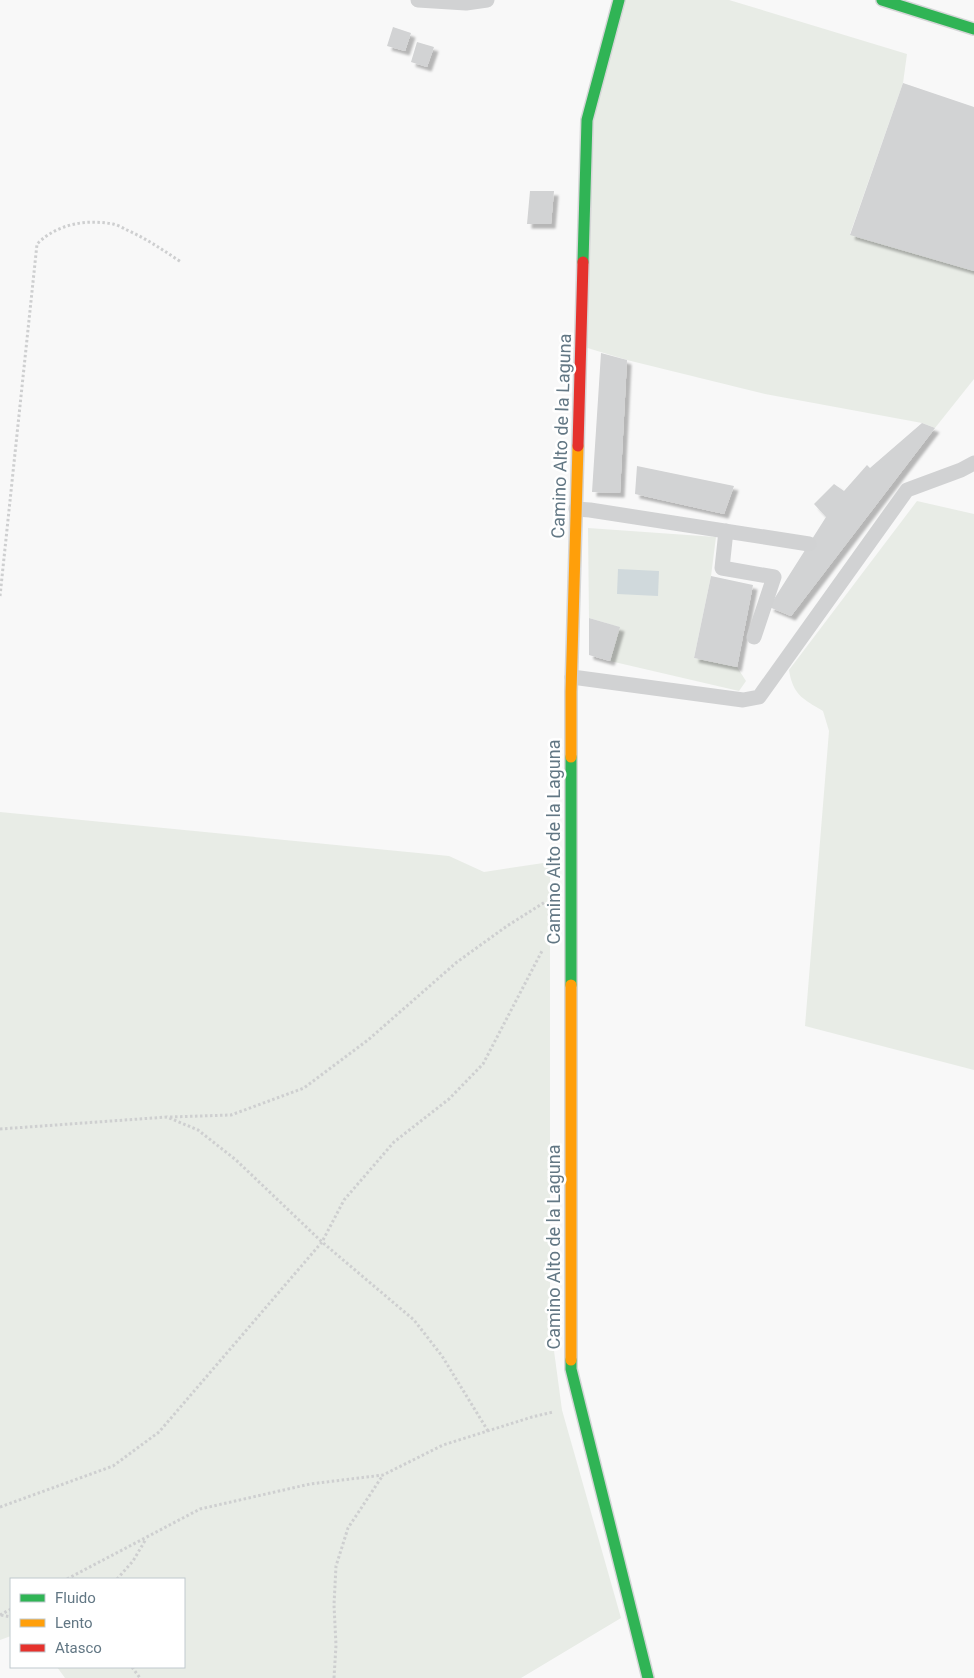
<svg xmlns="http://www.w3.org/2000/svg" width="974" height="1678" font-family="Roboto,sans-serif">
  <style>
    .green { fill: #e8ece6 }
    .water { fill: #d0d9dc }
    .building { fill: #d2d3d4; filter: url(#shadow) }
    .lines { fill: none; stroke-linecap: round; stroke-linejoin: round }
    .fast-casing { stroke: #d5d6d7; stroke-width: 14 }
    .slow-casing { stroke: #d5d6d7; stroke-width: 14 }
    .jam-casing { stroke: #d5d6d7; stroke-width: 14 }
    .path { stroke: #cecfd0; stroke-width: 3; stroke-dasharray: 2.5 2.5; stroke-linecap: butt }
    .lane { stroke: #d1d2d3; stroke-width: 15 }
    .fast { stroke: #30b455; stroke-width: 11 }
    .slow { stroke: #ff9f0a; stroke-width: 11 }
    .jam { stroke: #e5322d; stroke-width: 11 }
    .labels { text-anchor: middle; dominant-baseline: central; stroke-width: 5; stroke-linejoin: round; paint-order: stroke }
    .street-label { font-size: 18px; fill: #627784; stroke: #fff }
  </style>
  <defs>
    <filter id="shadow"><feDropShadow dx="4.5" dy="4.5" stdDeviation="1" flood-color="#0004"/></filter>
  </defs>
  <rect width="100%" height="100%" fill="#f8f8f8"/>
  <!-- green -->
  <path class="green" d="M 624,0 L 729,0 L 907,54 L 903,83 L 850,234 L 974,271 L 974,379 L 935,428 L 922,423 L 765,394 L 627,360 L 581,346 L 587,120 Z
    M 917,501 L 974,514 L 974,1070 L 805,1026 L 829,731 L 823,711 C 803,699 793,695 789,670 Z
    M 588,528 L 716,537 L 711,576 L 694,658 L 737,667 L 746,681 L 739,691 L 610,661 L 619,627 L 589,618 Z
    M 0,812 L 449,856 L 484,872 L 550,862 L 550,1321 L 562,1410 L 621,1618 L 521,1678 L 65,1678 L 57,1667 L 184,1667 L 184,1579 L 11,1579 L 11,1636 L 0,1640 Z"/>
  <!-- water -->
  <path class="water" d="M 618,569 L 659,571 L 658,596 L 617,594 Z"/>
  <!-- building -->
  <path class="building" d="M 393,27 L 411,33 L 405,51 L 387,46 Z
    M 417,42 L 434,47 L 427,67 L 411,62 Z
    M 903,83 L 974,107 L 974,271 L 850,235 Z
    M 530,191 L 554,191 L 551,224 L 527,224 Z
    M 601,353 L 627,360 L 620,493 L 592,492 Z
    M 922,423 L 935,428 L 791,616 L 769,607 L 826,517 L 814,504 L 834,484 L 844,491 L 867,465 L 870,468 Z
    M 637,466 L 734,486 L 724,514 L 635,494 Z
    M 711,576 L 753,585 L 737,667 L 694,658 Z
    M 589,618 L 620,627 L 610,661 L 589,655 Z"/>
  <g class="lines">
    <defs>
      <path id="fast" d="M 882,0 L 974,29
        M 583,262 L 587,120 L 619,0
        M 571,757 L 571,985
        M 571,1360 L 571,1369 L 648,1678"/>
      <path id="slow" d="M 571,757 L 571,692 L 578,446
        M 571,985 L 571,1360"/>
      <path id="jam" d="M 578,446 L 583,262"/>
    </defs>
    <!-- fast casing -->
    <use href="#fast" class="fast-casing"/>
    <!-- slow casing -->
    <use href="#slow" class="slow-casing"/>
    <!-- jam casing -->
    <use href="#jam" class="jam-casing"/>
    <!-- path -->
    <path class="path" d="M 0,596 L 37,244 C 57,224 85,219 113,224 C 118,225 123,228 127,230 C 147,239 163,250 181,262
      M 170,1117 L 231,1115 L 304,1088 L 368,1040 L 457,962 L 507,926 L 545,902
      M 0,1129 L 167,1117 L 198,1130 L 236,1160 L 322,1242 L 414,1320 L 442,1356 L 488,1431
      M 0,1507 L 113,1466 L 159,1432 L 322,1242 L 344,1200 L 394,1142 L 449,1099 L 483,1064 L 543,949
      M 67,1579 L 200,1509 L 310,1484 L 383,1475 L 443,1445 L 532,1417 L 553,1412
      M 117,1579 L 133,1561 L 146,1539
      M 0,1615 L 11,1609
      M 1,1615 L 11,1617
      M 132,1667 L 140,1678
      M 334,1678 L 336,1645 L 334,1605 L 336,1566 L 348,1528 L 383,1475"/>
    <!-- lane -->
    <path class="lane" d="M 418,0 L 466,3 L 487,0
      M 576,509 L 590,510 L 809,544
      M 726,531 L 722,568 L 774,577 L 754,637
      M 572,677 L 743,700 L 759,697 L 907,490 L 961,470 L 974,463"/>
    <!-- fast -->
    <use href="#fast" class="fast"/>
    <!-- slow -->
    <use href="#slow" class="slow"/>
    <!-- jam -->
    <use href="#jam" class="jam"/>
  </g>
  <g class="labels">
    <!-- street labels -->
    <g class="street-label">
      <text transform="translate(561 436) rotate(-88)">Camino Alto de la Laguna</text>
      <text transform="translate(553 842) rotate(-90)">Camino Alto de la Laguna</text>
      <text transform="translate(553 1247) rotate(-90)">Camino Alto de la Laguna</text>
    </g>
  </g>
  <!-- legend -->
  <rect x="10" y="1578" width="175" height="90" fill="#ffffff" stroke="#c0c9ce"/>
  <rect x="20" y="1594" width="25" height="8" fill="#30b455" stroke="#c0c9ce"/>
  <text x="55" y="1603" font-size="15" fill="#627784">Fluido</text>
  <rect x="20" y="1619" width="25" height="8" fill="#ff9f0a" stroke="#c0c9ce"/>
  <text x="55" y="1628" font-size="15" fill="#627784">Lento</text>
  <rect x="20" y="1644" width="25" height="8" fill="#e5322d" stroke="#c0c9ce"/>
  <text x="55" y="1653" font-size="15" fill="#627784">Atasco</text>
</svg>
